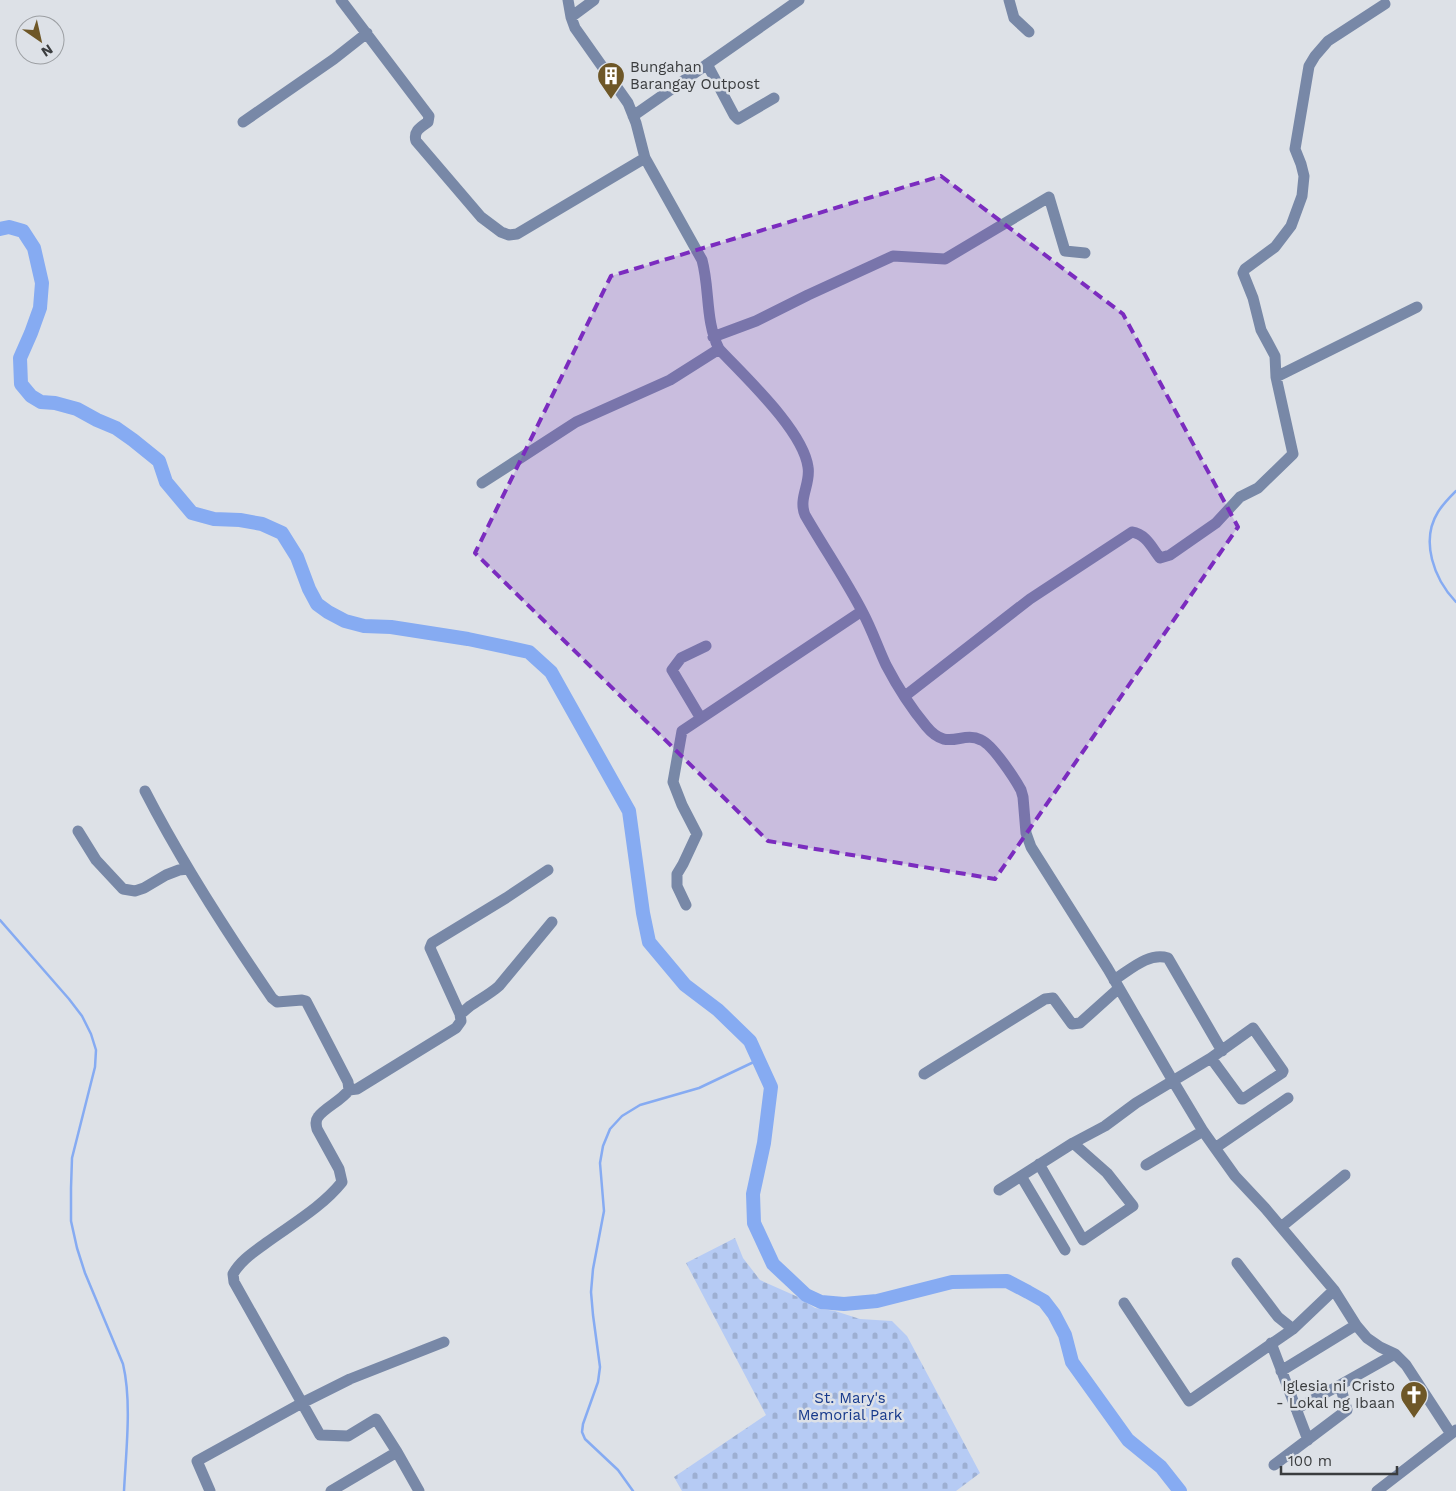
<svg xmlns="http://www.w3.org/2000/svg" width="1456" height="1491" font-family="'Work Sans',sans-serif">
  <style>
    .cemetery { fill: url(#cemetery-stones) }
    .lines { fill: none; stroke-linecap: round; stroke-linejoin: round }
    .stream { stroke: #86abf2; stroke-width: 2.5 }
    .river { stroke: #86abf2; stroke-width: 14 }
    .minor { stroke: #7888a7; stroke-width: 11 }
    .marked { fill: #7b2cbf; fill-opacity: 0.2; stroke: #7b2cbf; stroke-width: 4; stroke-dasharray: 10 6; stroke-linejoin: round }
    .labels { text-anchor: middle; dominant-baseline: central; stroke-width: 5; stroke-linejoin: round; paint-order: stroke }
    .poi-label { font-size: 15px; fill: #3a3c3e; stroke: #dde1e7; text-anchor: start }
    .park-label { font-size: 15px; fill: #16398b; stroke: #dde1e7 }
  </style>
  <defs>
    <pattern id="cemetery-stones" width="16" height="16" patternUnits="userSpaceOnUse" patternTransform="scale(1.25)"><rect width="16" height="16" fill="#b6cbf4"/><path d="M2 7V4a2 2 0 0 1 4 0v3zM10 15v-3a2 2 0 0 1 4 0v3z" fill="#9dafd2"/></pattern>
  </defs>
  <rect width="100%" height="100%" fill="#dde1e7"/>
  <!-- cemetery -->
  <path class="cemetery" d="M 735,1238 L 743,1258 L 760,1280 L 798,1297 L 815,1308 L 835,1311 L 860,1319 L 892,1321 L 907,1336 L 980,1473 L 956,1491 L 682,1491 L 674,1477 L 766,1415 L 686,1263 Z"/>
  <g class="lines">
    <!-- stream -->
    <path class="stream" d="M 1456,491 C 1450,497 1443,504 1438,512 C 1420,541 1434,579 1456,602
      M 0,920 L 69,999 L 82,1016 L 91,1034 L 96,1050 L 95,1067 L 72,1158 L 71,1188 L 71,1221 L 77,1248 L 85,1273 L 123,1364 C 132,1402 126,1451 124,1491
      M 633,1491 L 618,1470 L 585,1439 L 582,1432 L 583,1424 L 598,1382 L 600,1367 L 593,1315 L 591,1292 L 593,1269 L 604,1211 L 600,1163 L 603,1146 L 610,1129 L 622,1116 L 640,1105 L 699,1088 L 758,1060"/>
    <!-- river -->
    <path class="river" d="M 0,229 L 9,227 L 23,231 L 34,248 L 42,283 L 40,308 L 31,333 L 20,358 L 21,384 L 31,396 L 41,402 L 55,403 L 77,409 L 97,420 L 116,428 L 133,440 L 159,461 L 166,482 L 192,513 L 214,519 L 240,520 L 262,524 L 282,533 L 297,557 L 309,589 L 317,604 L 328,612 L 345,621 L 364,626 L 391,627 L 468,639 L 529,652 L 551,672 L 629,811 L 643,913 L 649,942 L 685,985 L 718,1010 L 750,1041 L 771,1087 L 764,1143 L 753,1194 L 754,1223 L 773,1264 L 806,1295 L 821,1302 L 844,1304 L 877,1301 L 952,1282 L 1007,1281 L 1028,1292 L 1044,1301 L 1054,1314 L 1065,1335 L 1072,1362 L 1128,1440 L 1161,1467 L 1180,1491"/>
    <!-- minor -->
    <path class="minor" d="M 341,0 L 429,116 L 428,122 C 421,127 413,131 416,141 L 481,217 L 501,232 L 509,235 L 517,234 L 645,158
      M 568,0 L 571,17 L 575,28 L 628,103 L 636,123 L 645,158 L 702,260 C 710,289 705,321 719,349 C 744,376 803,430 808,467 C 811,484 798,498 805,515 C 824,548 846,580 863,613 C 872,630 878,648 886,665 C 897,686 911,708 926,726 C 948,753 961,730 981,740 C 993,745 1015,779 1021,790 L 1023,797 L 1026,833 L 1031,847 L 1108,969 L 1173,1081 L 1203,1131 L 1215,1148 L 1235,1176 L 1265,1208 L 1334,1290 L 1356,1325 L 1367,1338 L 1380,1347 L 1395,1354 L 1406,1365 L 1451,1434
      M 1009,0 L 1014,18 L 1029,32
      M 571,17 L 594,0
      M 707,64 L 734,115 L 738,119 L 774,98
      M 633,116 L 799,0
      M 243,122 L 334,59 L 367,33
      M 713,337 L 756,321 L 808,295 L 893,256 L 945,259 L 1049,197 L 1065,251 L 1085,253
      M 1276,377 L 1417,307
      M 482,483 L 576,422 L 670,380 L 719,349
      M 905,696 L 1030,599 L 1132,532 C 1146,534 1152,548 1160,558 L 1170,555 L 1216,523 L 1240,497 L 1258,488 L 1293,454 L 1276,377 L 1275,356 L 1261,330 L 1253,298 L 1243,273 L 1245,269 L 1275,247 L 1291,226 L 1302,196 L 1304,176 L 1301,164 L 1295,149 L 1309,66 L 1315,56 L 1328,41 L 1385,4
      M 700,717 L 672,670 L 681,658 L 706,646
      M 145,791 C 182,863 226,931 272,998 L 277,1002 L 302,1000 L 306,1001 L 348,1082 L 349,1090 C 341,1101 324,1108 318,1117 C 315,1121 316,1125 317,1129 L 339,1169 L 342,1182 C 322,1207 292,1224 266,1243 C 254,1252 241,1260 233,1274 L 234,1282 L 320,1435 L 348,1436 L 376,1419 L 397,1452 L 419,1491
      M 78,831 L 96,860 L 123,889 L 135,891 L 144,888 L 166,875 L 179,870 L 188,869
      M 686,905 L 677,886 L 677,874 L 683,864 L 697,834 L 682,805 L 673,782 L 682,731 L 862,611
      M 1114,980 C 1130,970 1148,952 1168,958 L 1222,1051
      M 460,1014 C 464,1012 466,1009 470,1006 C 480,999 490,994 499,986 L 552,922
      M 1253,1028 L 1283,1071 L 1282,1073 L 1243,1099 L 1241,1099 L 1211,1058 Z
      M 924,1074 L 1045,999 L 1053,998 L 1072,1024 L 1080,1023 L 1119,988
      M 349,1090 L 357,1089 L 456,1028 L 461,1021 L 460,1014 L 430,948 L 432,943 L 506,898 L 548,870
      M 1215,1148 L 1288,1098
      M 1039,1164 L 1083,1240 L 1133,1206 L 1107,1173 L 1073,1143
      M 1146,1165 L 1203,1131
      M 1021,1176 L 1065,1250
      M 999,1190 L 1073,1143 L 1105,1126 L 1136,1103 L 1211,1058
      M 1281,1227 L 1345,1175
      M 1237,1263 L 1278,1317 L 1293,1329
      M 1124,1303 L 1189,1401 L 1293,1329 L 1334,1290
      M 1271,1343 L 1308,1440
      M 1281,1371 L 1356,1325
      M 1296,1409 L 1340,1385 L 1395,1354
      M 1274,1465 L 1347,1410 L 1340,1385
      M 210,1491 L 197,1461 L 302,1403 L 350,1379 L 444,1342
      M 331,1491 L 397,1452
      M 1377,1491 L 1456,1430"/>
  </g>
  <!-- marked area -->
  <path class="marked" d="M 941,176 L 1123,314 L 1238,527 L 995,879 L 768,841 L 475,553 L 611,276 Z"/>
  <!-- icons -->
  <defs>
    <symbol id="building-pin" viewBox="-11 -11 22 30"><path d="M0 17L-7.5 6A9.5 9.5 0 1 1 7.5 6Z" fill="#6e5727" stroke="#dde1e7"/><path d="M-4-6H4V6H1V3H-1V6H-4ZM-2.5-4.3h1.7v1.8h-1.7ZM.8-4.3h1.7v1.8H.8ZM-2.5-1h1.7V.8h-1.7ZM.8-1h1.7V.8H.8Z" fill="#fff"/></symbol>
    <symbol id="church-pin" viewBox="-11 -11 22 30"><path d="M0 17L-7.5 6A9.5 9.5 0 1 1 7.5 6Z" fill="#6e5727" stroke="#dde1e7"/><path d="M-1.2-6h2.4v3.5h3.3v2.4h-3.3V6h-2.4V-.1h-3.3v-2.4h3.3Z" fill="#fff"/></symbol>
  </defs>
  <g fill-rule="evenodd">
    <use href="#building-pin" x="595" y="60" width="32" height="43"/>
    <use href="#church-pin" x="1398" y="1379" width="32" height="43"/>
  </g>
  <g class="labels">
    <!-- poi labels -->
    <g class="poi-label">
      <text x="630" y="67">Bungahan<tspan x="630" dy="17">Barangay Outpost</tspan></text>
      <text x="1395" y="1386" text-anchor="end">Iglesia ni Cristo<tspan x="1395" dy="17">- Lokal ng Ibaan</tspan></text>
    </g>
    <!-- park labels -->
    <g class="park-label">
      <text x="850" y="1398">St. Mary's<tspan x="850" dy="17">Memorial Park</tspan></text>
    </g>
  </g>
  <!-- north arrow -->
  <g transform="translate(40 40) rotate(146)"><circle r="24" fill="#dde1e7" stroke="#9c9fa3"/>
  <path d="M0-4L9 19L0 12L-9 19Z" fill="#6e5727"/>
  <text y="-8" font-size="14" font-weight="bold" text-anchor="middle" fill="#3a3c3e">N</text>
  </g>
  <!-- scale -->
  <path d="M1281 1466v8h116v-8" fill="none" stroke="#3a3c3e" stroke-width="2.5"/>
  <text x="1288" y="1466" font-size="15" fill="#3a3c3e" stroke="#dde1e7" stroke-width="4" paint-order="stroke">100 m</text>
</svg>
